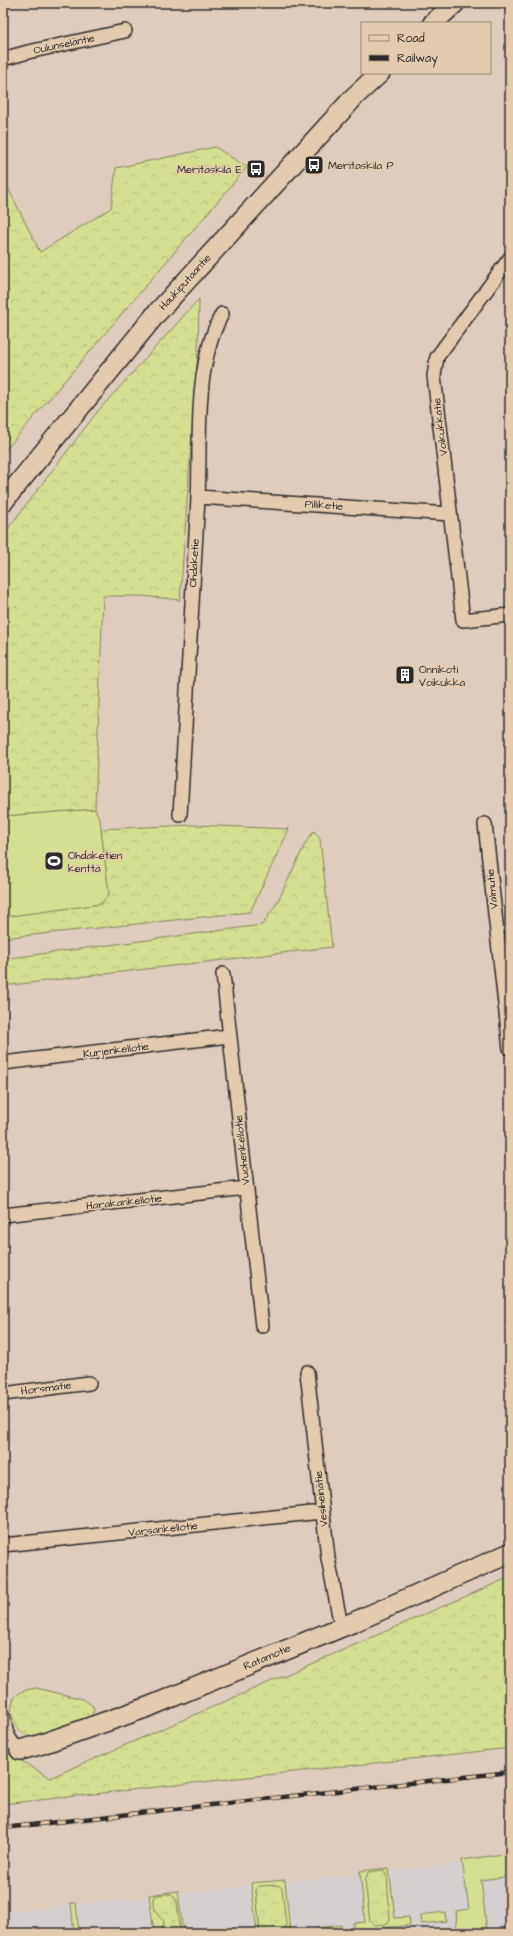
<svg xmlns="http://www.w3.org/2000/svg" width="513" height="1936" font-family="'Architects Daughter',sans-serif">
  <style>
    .built { fill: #d6cfcf }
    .grass { fill: #d5df92; stroke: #80855e }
    .forest { fill: url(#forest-crowns); stroke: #80855e }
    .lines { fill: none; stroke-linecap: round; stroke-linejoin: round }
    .street-casing { stroke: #2b2b2b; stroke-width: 16 }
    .secondary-casing { stroke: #2b2b2b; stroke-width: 22 }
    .street { stroke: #e5cbad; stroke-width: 13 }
    .secondary { stroke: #e5cbad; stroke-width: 19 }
    .rail-casing { stroke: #2b2b2b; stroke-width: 4.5 }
    .rail { stroke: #e5cbad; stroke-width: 3; stroke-dasharray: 9; stroke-linecap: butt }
    .labels { text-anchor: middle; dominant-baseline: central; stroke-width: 3; stroke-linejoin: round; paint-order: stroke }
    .street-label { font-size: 11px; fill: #2b2b2b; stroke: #e5cbad }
    .poi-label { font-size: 11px; fill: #2b2b2b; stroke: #e5cbad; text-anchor: start }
  </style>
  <defs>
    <pattern id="forest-crowns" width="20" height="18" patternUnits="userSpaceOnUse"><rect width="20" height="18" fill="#d5df92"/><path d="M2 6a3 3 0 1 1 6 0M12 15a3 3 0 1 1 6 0" fill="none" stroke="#b7c07e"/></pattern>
  </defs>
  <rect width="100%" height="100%" fill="#decdbc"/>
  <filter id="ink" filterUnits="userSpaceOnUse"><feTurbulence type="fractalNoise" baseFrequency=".025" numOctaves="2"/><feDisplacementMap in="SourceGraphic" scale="8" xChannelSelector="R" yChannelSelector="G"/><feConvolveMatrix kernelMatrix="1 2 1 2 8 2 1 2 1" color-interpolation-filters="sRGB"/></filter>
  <g filter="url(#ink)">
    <!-- built -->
    <path class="built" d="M 510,1858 L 510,1933 L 3,1933 L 3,1912 Z"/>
    <!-- grass -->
    <path class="grass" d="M 95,809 L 100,820 L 109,894 L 101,904 L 3,918 L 3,816 Z
      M 510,1853 L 510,1876 L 481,1880 L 487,1933 L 442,1933 L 452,1931 C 457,1925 457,1920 456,1911 L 469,1909 L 462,1860 Z
      M 389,1868 L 395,1918 L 409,1917 L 410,1925 L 354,1931 L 353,1923 L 365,1922 L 360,1871 Z
      M 285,1880 L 290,1931 L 303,1930 L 303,1933 L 285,1933 L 256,1890 L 260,1933 L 257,1933 L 251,1883 Z
      M 178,1891 L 183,1933 L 180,1933 L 177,1901 L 171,1894 L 154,1896 L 153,1900 L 164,1921 L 163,1928 L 158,1931 L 157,1933 L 154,1933 L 149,1895 Z
      M 71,1903 L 76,1903 L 79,1933 L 74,1933 Z
      M 445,1912 L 446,1921 L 421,1924 L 420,1915 Z
      M 341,1925 L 342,1933 L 317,1933 L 316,1928 Z"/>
    <!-- forest -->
    <path class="forest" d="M 215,147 L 247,167 L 3,453 L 3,178 L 40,252 L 111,208 L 116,168 Z
      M 199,299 L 198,349 L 180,600 L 142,596 L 103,596 L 95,809 L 3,816 L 3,535 L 98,411 Z
      M 193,825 L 289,829 L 250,912 L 3,938 L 3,917 L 101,904 L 109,894 L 101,829 Z
      M 314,831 L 320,839 L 332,947 L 3,986 L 3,959 L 262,925 L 277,903 L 306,842 Z
      M 510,1577 L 510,1748 L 3,1804 L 3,1750 L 50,1778 Z
      M 36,1688 L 83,1699 L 93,1706 L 94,1710 L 91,1717 L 31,1737 C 28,1736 24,1735 22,1733 C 13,1726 7,1705 16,1696 C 21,1691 29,1689 36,1688 Z
      M 384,1870 L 387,1877 L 390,1919 L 387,1924 L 376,1925 L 370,1922 L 365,1881 L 368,1872 Z
      M 278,1885 L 282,1888 L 286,1924 L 286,1933 L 260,1933 L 256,1890 L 259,1886 Z
      M 163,1894 L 171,1894 L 177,1901 L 180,1933 L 157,1933 L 157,1931 L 163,1928 L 164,1921 C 157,1915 150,1907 154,1896 Z"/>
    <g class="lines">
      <defs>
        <path id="street" d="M 3,59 L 28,52 L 125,31
          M 510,258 L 437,357 L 434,376 L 463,620 L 510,615
          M 198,497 L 450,514
          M 180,815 C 186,709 192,604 198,498 C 201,439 193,368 222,314
          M 485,824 L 510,1049
          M 223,974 L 262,1326
          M 3,1063 L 229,1036
          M 3,1215 L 246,1188
          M 307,1372 L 328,1558 L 341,1626
          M 3,1394 L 89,1383
          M 3,1545 L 322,1512
          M 3,1716 C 6,1732 7,1740 20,1750"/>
        <path id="secondary" d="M 433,23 L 455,3
          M 3,502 L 156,314 L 355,96 L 380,73
          M 20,1750 L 39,1745 L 148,1707 L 354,1622 L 510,1553"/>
      </defs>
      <!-- street casing -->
      <use href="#street" class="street-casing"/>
      <!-- secondary casing -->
      <use href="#secondary" class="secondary-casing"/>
      <!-- street -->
      <use href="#street" class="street"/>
      <!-- secondary -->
      <use href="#secondary" class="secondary"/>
      <defs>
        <path id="rail" d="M 3,1828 L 510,1772"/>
      </defs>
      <!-- rail casing -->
      <use href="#rail" class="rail-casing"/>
      <!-- rail -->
      <use href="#rail" class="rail"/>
    </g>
  </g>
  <!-- icons -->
  <defs>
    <symbol id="bus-square" viewBox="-11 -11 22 22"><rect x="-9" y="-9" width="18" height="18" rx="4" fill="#2b2b2b" stroke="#e5cbad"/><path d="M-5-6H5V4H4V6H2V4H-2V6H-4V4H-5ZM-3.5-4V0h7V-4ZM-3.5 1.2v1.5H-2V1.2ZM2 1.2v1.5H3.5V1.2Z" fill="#fff"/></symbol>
    <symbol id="building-square" viewBox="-11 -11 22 22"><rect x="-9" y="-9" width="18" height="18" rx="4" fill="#2b2b2b" stroke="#e5cbad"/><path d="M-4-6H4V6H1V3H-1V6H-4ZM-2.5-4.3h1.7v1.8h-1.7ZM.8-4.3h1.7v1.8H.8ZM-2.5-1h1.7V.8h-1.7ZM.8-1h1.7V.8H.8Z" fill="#fff"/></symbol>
    <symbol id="stadium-square" viewBox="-11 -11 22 22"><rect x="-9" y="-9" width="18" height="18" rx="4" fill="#2b2b2b" stroke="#e5cbad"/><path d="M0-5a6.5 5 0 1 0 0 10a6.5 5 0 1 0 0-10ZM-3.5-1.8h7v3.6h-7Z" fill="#fff"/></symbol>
  </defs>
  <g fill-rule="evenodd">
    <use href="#bus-square" x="303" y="154" width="22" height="22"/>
    <use href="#bus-square" x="245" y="158" width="22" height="22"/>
    <use href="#building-square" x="394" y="664" width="22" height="22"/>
    <use href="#stadium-square" x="43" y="850" width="22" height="22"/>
  </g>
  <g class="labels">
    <!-- street labels -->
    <g class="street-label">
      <text transform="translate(64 44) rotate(-12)">Oulunseläntie</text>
      <text transform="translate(185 282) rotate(-48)">Haukiputaantie</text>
      <text transform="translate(440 427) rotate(-97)">Voikukkatie</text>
      <text transform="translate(324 505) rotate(4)">Pilliketie</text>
      <text transform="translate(194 563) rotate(-87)">Ohdaketie</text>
      <text transform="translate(492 889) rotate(-96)">Valmutie</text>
      <text transform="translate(116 1050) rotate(-7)">Kurjenkellotie</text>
      <text transform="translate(242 1150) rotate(-96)">Vuohenkellotie</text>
      <text transform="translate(124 1202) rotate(-6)">Harakankellotie</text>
      <text transform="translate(46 1388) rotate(-7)">Horsmatie</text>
      <text transform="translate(321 1499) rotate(-96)">Vesiheinätie</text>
      <text transform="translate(163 1529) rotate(-6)">Varsankellotie</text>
      <text transform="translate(267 1657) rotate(-23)">Ratamotie</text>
    </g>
    <!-- poi labels -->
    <g class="poi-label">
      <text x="328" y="165">Meritaskila P</text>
      <text x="242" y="169" text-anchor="end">Meritaskila E</text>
      <text x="419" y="669">Onnikoti<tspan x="419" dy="13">Voikukka</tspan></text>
      <text x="68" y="855">Ohdaketien<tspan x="68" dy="13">kenttä</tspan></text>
    </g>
  </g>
  <!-- margin -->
  <rect width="513" height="1936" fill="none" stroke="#e5cbad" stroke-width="16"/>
  <rect x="8" y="8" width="497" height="1920" fill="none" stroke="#2b2b2b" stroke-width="1.5" filter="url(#ink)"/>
  <!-- legend -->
  <rect x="361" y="22" width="130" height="52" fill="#e5cbad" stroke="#9b8b79"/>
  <rect x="369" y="35" width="20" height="6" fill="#e5cbad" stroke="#9b8b79"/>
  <text x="397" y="42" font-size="12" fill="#2b2b2b">Road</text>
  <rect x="369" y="55" width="20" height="6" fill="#2b2b2b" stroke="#9b8b79"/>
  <text x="397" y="62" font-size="12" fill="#2b2b2b">Railway</text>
</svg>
